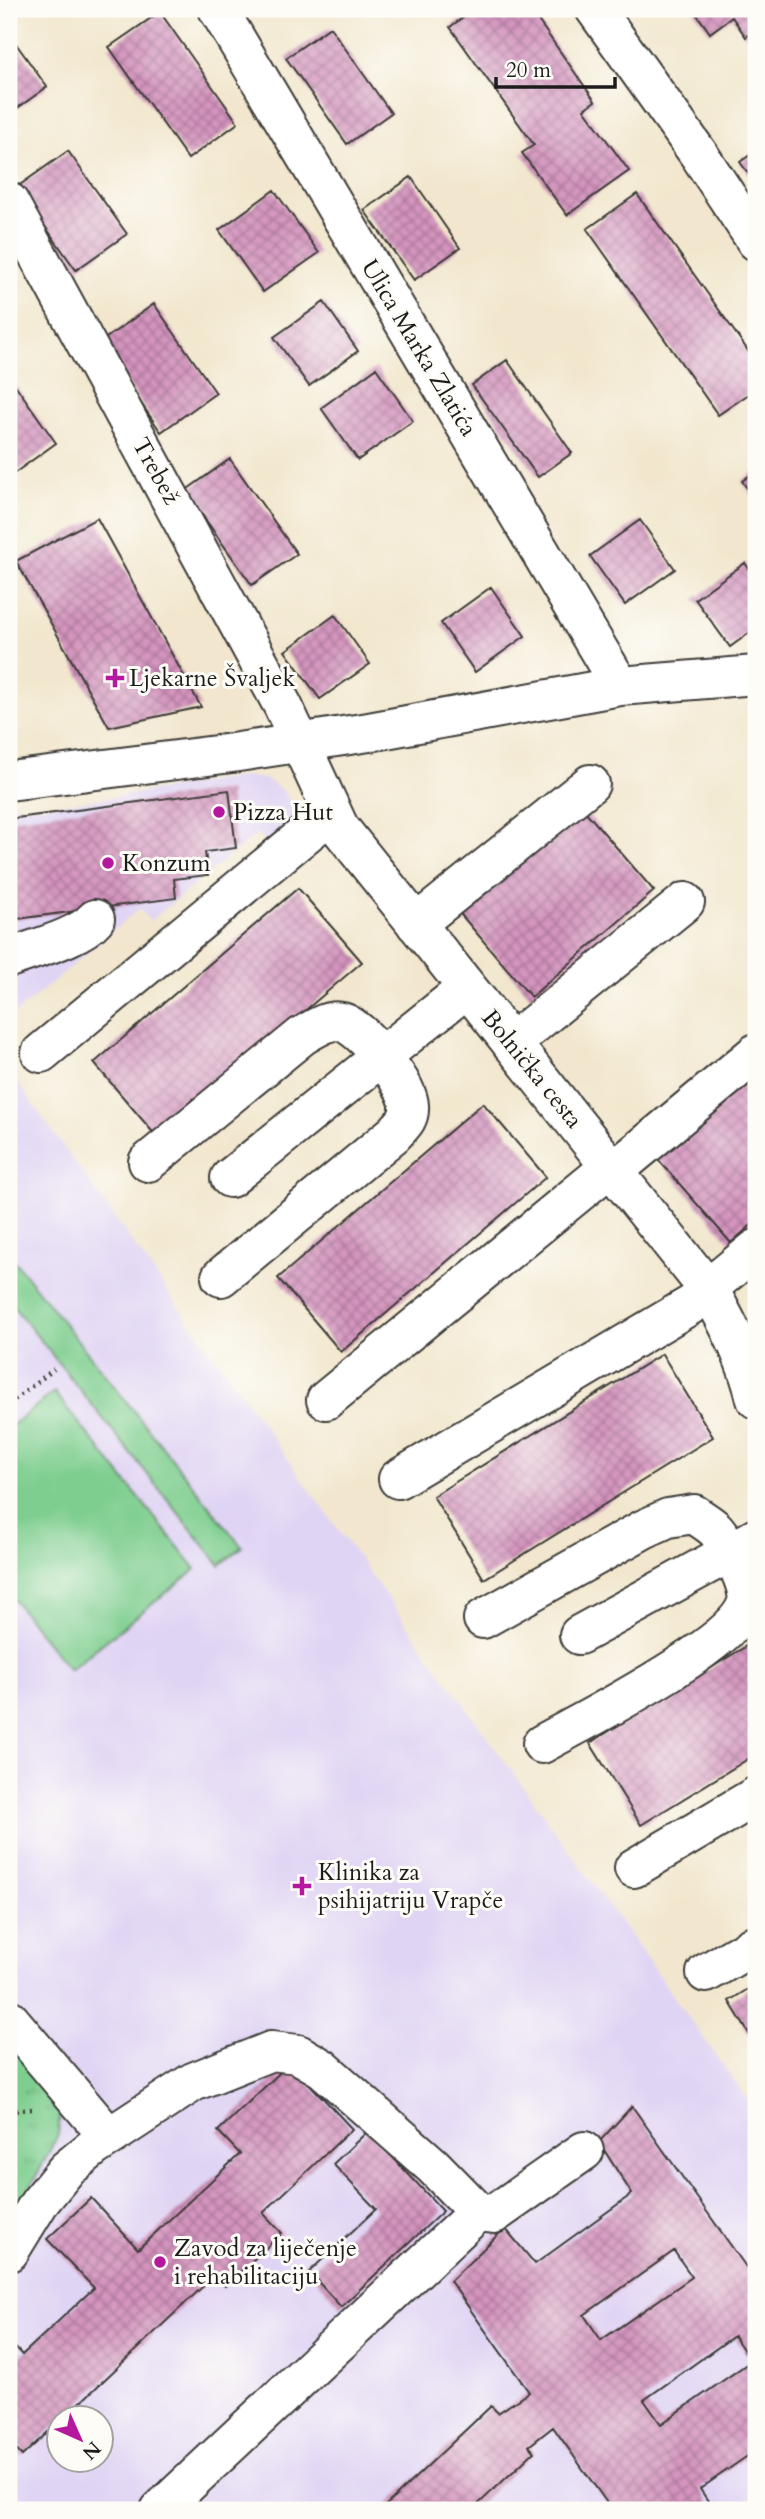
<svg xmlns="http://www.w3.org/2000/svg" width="765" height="2519" font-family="Cardo,serif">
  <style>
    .built { fill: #e0d4f4; fill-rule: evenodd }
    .grass { fill: url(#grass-tufts); stroke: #4d7556; stroke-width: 2 }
    .garden { fill: #7ece8f; stroke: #4d7556; stroke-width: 2 }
    .building { fill: url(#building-cross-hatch); fill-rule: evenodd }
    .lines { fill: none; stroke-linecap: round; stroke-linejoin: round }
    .minor-casing { stroke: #3c3a37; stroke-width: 42 }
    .path { stroke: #3c3a37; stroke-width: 4.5; stroke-dasharray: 2 5; stroke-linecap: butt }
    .minor { stroke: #fff; stroke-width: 38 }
    .poi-dot { fill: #b5179e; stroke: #fdfcf7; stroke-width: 2.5 }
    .labels { text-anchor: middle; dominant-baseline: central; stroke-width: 6; stroke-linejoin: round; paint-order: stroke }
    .street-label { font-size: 24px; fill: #1c1c1c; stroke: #fdfcf7 }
    .poi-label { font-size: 24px; fill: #1c1c1c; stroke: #fdfcf7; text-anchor: start }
  </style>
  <defs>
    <pattern id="grass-tufts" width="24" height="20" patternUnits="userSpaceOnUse" patternTransform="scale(1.75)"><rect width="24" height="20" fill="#7ece8f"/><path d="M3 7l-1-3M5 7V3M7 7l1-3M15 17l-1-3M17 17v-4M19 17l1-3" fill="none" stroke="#6cb07b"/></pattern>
    <pattern id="building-cross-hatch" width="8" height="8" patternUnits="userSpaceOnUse" patternTransform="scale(1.75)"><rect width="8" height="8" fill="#d494be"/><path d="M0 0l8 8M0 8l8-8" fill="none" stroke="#ab789a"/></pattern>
  </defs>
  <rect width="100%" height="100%" fill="#fdfcf7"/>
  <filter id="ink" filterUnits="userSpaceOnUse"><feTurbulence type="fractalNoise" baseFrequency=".0143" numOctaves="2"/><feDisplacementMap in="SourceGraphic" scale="14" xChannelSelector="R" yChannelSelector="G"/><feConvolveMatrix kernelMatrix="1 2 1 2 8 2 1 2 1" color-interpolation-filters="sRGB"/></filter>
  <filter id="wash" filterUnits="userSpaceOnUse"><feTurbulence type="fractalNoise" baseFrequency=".00686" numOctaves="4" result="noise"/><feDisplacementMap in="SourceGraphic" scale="28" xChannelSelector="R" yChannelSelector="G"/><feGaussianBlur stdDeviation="1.57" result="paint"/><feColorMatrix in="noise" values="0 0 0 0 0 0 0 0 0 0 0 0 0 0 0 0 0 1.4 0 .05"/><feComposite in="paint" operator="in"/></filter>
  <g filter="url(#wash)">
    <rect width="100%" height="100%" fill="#f2e7ce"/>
    <!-- built -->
    <path class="built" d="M 247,776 L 267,780 L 282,790 L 303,818 L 269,845 L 258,833 L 150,921 L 139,909 L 9,1019 L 9,807 L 42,806 L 109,798 Z
      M 9,1071 L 756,2111 L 756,2510 L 9,2510 ZM 60,2418 L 102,2418 L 102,2460 L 60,2460 Z"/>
    <!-- grass -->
    <path class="grass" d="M 9,2040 L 54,2088 L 60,2112 L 58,2135 L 9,2227 Z"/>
    <!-- garden -->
    <path class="garden" d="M 9,1254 L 242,1547 L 220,1565 L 9,1301 Z
      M 54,1392 L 196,1569 L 69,1670 L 9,1594 L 9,1428 Z"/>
    <g id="blocks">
      <!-- building -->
      <path class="building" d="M 475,9 L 530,9 L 595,101 L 584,109 L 629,171 L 567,215 L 522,153 L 534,145 L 450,27 Z
        M 693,9 L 756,9 L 756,30 L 746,37 L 732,17 L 710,33 Z
        M 160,12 L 238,123 L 188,159 L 109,47 Z
        M 330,27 L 391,113 L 347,144 L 286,58 Z
        M 9,34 L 47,87 L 9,114 Z
        M 68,151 L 127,234 L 76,270 L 17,187 Z
        M 756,151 L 756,184 L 740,162 Z
        M 411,177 L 460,248 L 414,280 L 364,210 Z
        M 274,190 L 319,253 L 263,292 L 219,230 Z
        M 637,194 L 756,362 L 756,389 L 718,415 L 587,229 Z
        M 324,302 L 358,351 L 309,386 L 274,337 Z
        M 154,304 L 216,393 L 161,432 L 99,343 Z
        M 507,360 L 572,453 L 538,477 L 472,385 Z
        M 376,368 L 413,421 L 358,460 L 321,408 Z
        M 9,376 L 56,443 L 9,477 Z
        M 230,459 L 297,554 L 252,585 L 185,491 Z
        M 756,471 L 756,501 L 742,481 Z
        M 97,518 L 201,707 L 109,727 L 16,561 Z
        M 640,520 L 675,569 L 625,605 L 590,556 Z
        M 745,563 L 756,578 L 756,628 L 730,647 L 695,599 Z
        M 491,587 L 525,636 L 475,672 L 441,623 Z
        M 335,615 L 370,664 L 320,699 L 285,651 Z
        M 229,790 L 236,848 L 205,852 L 208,875 L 174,879 L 176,898 L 9,920 L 9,819 Z
        M 579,804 L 654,891 L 531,997 L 457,910 Z
        M 298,888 L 362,962 L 157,1137 L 94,1063 Z
        M 756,1070 L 756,1221 L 731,1243 L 656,1157 Z
        M 483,1103 L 546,1177 L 341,1352 L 278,1278 Z
        M 662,1354 L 713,1437 L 484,1579 L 433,1496 Z
        M 756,1640 L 756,1754 L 641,1825 L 590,1743 Z
        M 756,1984 L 756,2045 L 729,2001 Z
        M 290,2063 L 352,2129 L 263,2213 L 282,2233 L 225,2286 L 215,2275 L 64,2418 L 60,2418 L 60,2421 L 22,2456 L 9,2442 L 9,2341 L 22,2355 L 94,2288 L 47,2239 L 91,2198 L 138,2249 L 240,2154 L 218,2131 Z
        M 632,2106 L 756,2281 L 756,2450 L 700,2489 L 714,2510 L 612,2510 L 553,2427 L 529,2446 L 534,2452 L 472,2510 L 381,2510 L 491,2406 L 498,2413 L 529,2392 L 450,2281 L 505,2228 L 535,2264 L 632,2194 L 599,2142 ZM 674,2251 L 692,2277 L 601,2340 L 584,2315 ZM 734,2336 L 751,2361 L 661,2424 L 644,2400 Z
        M 368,2131 L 443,2211 L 341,2307 L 309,2272 L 376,2209 L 333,2164 Z"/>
    </g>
  </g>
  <g filter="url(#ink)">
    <use href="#blocks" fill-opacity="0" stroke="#3c3a37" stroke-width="2"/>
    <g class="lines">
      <defs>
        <path id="minor" d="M 218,9 L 620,686
          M 595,9 L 700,156 L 756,241
          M 9,202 L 283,706 L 339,827 L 711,1293 C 730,1327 747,1361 756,1399
          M 9,781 L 232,753 L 369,732 L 620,686 L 756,675
          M 416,924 L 590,784
          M 9,958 C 32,949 79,938 95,919
          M 511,1043 L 685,902
          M 41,1053 L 331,813
          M 148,1162 L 302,1036 C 313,1030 328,1018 342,1022 C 363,1028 409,1085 409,1106 C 410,1119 403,1124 394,1134 L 221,1277
          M 614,1171 L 756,1053
          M 230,1178 L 467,988
          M 707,1289 L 756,1249
          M 326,1400 L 610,1167
          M 398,1479 L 711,1293
          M 483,1619 L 644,1529 L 668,1518 L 694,1514 C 701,1519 710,1524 716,1530 C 727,1543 751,1586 747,1602 C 737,1644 583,1721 542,1744
          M 579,1635 L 756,1538
          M 634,1868 L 756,1796
          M 706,1973 L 756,1944
          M 9,2019 L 109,2137
          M 478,2212 L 494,2214 L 584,2151
          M 9,2252 L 39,2203 L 66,2170 L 94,2147 L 193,2082 L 271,2051 L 298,2054 L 322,2068 L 433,2166 L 478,2212 L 160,2510"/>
      </defs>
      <!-- minor casing -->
      <use href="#minor" class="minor-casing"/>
      <!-- path -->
      <path class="path" d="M 9,1404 L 54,1369
        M 9,2111 L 32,2109"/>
      <!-- minor -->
      <use href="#minor" class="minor"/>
    </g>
  </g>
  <!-- markers -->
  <g class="poi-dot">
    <path d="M111.5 667.5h7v7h7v7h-7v7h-7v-7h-7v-7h7z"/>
    <circle cx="219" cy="812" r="7"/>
    <circle cx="108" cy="863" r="7"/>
    <path d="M298.5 1875.5h7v7h7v7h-7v7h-7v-7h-7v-7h7z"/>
    <circle cx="160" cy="2262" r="7"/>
  </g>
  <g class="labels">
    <!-- street labels -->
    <g class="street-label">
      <text transform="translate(419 348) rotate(59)">Ulica Marka Zlatića</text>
      <text transform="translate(156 471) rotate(61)">Trebež</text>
      <text transform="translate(532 1069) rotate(51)">Bolnička cesta</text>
    </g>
    <!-- poi labels -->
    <g class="poi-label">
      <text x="129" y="678">Ljekarne Švaljek</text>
      <text x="233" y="812">Pizza Hut</text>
      <text x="122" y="863">Konzum</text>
      <text x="318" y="1872">Klinika za<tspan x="318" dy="28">psihijatriju Vrapče</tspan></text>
      <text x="174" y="2248">Zavod za liječenje<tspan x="174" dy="28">i rehabilitaciju</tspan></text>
    </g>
  </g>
  <!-- margin -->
  <rect width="765" height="2519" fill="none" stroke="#fdfcf7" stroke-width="35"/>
  <!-- north arrow -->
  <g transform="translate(80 2439) rotate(135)"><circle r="33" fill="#fdfcf7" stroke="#a3a29f" stroke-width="2"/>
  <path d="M0-5L12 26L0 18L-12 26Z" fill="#b5179e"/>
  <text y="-10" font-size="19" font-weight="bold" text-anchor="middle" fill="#1c1c1c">N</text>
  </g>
  <!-- scale -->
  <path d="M496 77v10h119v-10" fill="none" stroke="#1c1c1c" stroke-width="3.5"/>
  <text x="506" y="77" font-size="21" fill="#1c1c1c" stroke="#fdfcf7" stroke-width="5" paint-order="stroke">20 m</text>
</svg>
